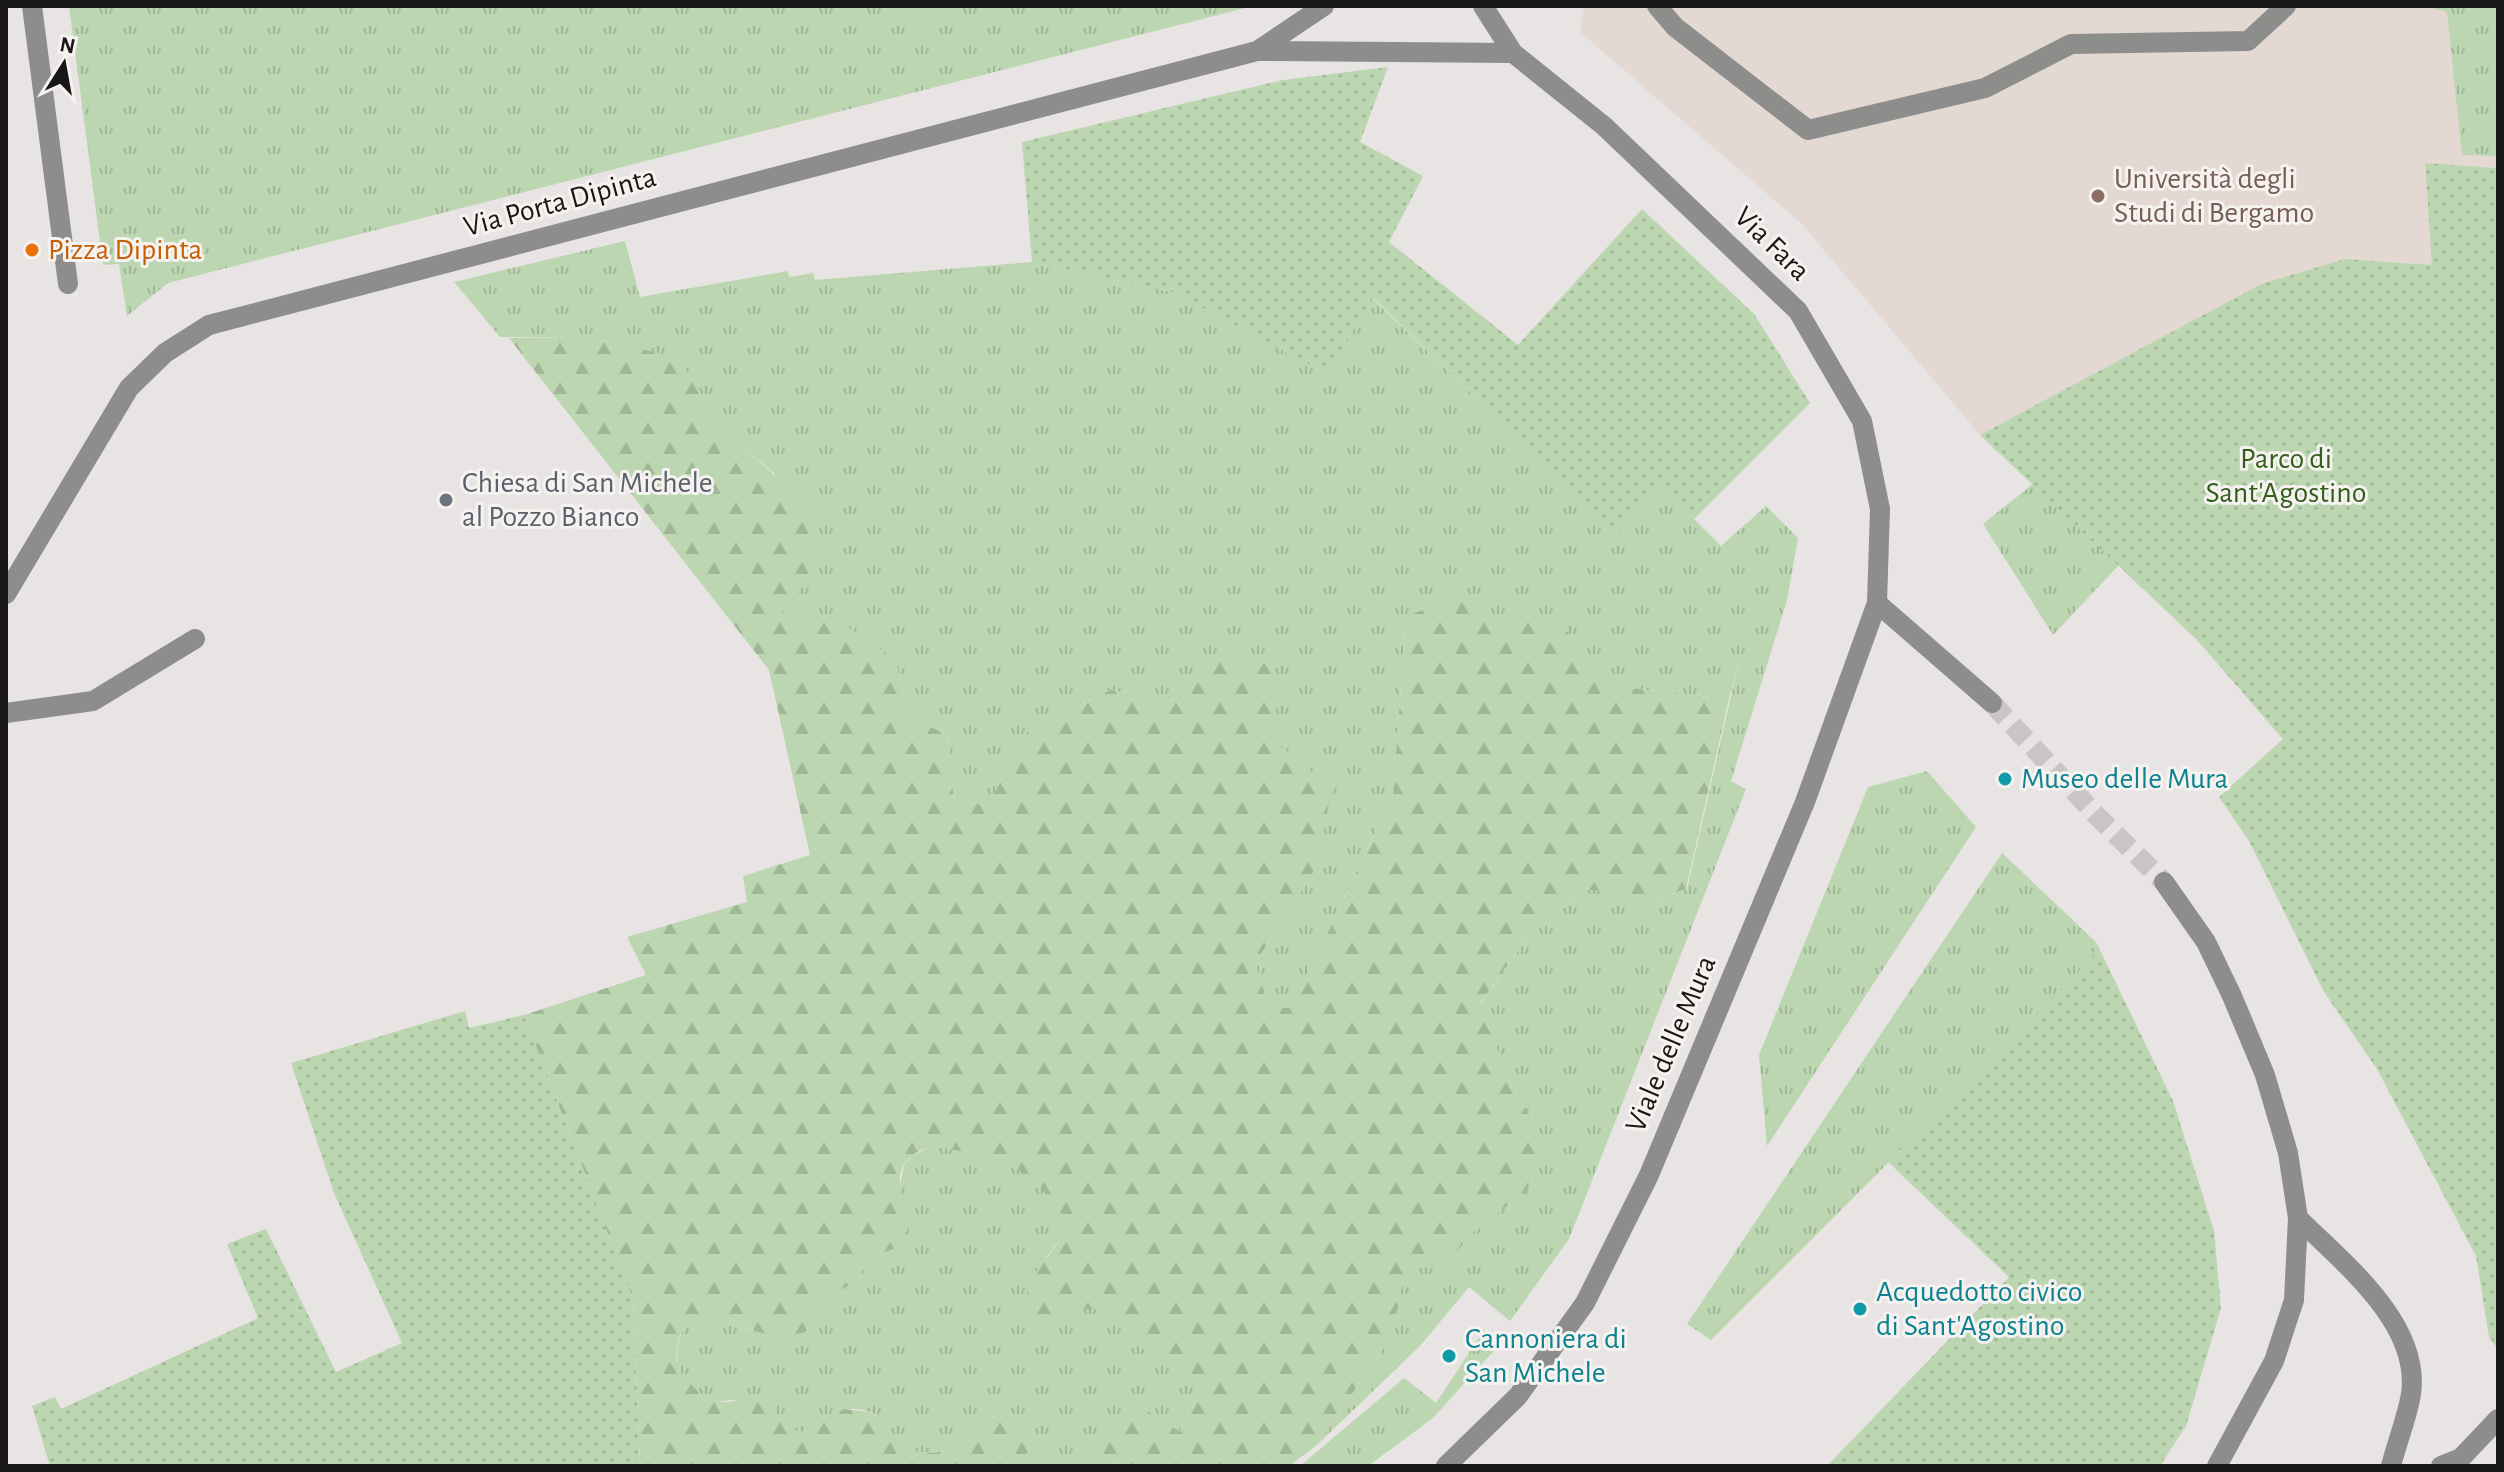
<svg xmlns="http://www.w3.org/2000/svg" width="2504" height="1472" font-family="'Alegreya Sans',sans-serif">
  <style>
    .built { fill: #e3d8d2 }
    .grass { fill: url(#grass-tufts) }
    .forest { fill: url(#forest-firs) }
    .park { fill: url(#park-dots) }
    .pitch { fill: #bbd6b0 }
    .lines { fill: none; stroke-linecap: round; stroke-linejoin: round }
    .tertiary-tunnel { stroke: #c9c5c4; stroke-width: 20; stroke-dasharray: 20 10; stroke-linecap: butt }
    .service { stroke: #8d8d8c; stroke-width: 20 }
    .minor { stroke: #8d8d8c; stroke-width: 20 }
    .tertiary { stroke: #8d8d8c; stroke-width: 20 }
    .education-dot { fill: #8d6e63; stroke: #f5f2f0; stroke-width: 3 }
    .food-dot { fill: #e8710a; stroke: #f5f2f0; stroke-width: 3 }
    .worship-dot { fill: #6b7280; stroke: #f5f2f0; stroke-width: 3 }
    .culture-dot { fill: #0f9aa8; stroke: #f5f2f0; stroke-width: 3 }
    .labels { text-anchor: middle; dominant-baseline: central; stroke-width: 6; stroke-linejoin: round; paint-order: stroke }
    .education-label { font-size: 30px; fill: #785e54; stroke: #f5f2f0; text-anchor: start }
    .street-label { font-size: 30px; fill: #181716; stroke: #f5f2f0 }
    .food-label { font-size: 30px; fill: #c56008; stroke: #f5f2f0; text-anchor: start }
    .park-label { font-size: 30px; fill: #335f1b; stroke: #f5f2f0 }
    .worship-label { font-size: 30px; fill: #5b616d; stroke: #f5f2f0; text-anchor: start }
    .culture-label { font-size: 30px; fill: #0d838f; stroke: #f5f2f0; text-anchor: start }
  </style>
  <defs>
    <pattern id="grass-tufts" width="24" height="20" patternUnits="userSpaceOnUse" patternTransform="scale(2)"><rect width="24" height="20" fill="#bbd6b0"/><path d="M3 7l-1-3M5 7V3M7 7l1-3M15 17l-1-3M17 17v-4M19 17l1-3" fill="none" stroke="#a0b797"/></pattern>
    <pattern id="forest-firs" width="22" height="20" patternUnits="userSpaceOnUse" patternTransform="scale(2)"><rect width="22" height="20" fill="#bbd6b0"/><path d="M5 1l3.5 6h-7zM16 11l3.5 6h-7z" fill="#a0b797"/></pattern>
    <pattern id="park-dots" width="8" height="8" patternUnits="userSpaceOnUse" patternTransform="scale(2)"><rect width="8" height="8" fill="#bbd6b0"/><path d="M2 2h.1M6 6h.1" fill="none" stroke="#a0b797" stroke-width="1.8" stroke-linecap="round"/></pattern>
  </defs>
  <rect width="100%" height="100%" fill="#e8e4e3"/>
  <!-- built -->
  <path class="built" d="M 1584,6 L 2498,6 L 2498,168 L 2425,163 L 2433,265 L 2345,259 L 2261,284 L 1980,435 L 1802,224 L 1580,32 Z"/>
  <!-- grass -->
  <path class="grass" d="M 69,6 L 1253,6 L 168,283 L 127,316 L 119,264 L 103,265 Z
    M 2425,6 L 2498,6 L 2498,156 L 2462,155 L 2447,12 Z
    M 625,241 L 640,297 L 788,271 L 789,277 L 813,273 L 815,280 L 1032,262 L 1173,292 L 1327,374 L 1372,298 L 1617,533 L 1660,485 L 1721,546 L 1766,506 L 1798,538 L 1787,600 L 1731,781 L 1746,789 L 1569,1239 L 1510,1321 L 1469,1287 L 1420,1346 L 1317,1445 L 1392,1336 L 1407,1261 L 1454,1255 L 1477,1228 L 1526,1192 L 1547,1145 L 1513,1086 L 1479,1006 L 1530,934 L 1585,889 L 1649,902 L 1687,889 L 1739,661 L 1729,699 L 1612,686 L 1559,621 L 1406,616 L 1393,795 L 1292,1008 L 1269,1007 L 1255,963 L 1316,868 L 1277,743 L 1273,666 L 1221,654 L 1180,702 L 1111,690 L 1027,732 L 988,805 L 954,802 L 948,735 L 906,716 L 896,660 L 775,621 L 775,474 L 748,452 L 708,426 L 700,391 L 627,346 L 578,338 L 500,337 L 454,282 Z
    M 2033,484 L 2119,565 L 2053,635 L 1983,524 Z
    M 1927,771 L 1976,827 L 1767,1146 L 1759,1055 L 1868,787 Z
    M 2002,853 L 2096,942 L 2093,958 L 1711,1340 L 1687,1324 Z
    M 934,1146 C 954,1150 977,1150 996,1157 C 1017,1164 1064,1201 1064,1225 C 1064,1238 1053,1248 1046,1258 L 1071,1310 C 1087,1307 1120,1306 1132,1321 C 1136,1326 1135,1333 1138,1338 C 1144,1348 1191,1377 1202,1379 L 1180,1432 L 1097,1462 L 1147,1466 L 1024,1466 L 1033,1432 L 1031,1422 L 1004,1413 L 976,1423 L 952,1445 L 936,1453 L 904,1451 C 896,1441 887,1422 876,1415 C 852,1400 821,1416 804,1432 L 788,1429 L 771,1407 C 759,1405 746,1401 733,1400 C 725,1400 717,1404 709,1400 C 674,1382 670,1352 687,1321 L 706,1315 L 724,1315 L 753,1331 L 806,1332 L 816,1307 L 863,1276 L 867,1258 L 878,1252 L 897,1248 L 908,1219 L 899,1192 L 904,1165 L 913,1155 Z
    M 1484,1330 L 1500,1344 L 1433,1418 L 1368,1466 L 1300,1466 L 1404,1378 L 1436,1403 Z"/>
  <!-- forest -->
  <path class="forest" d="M 509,338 L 578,338 L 627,346 L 677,357 L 700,391 L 708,426 L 748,452 L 811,507 L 820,565 L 776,621 L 836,619 L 896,660 L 906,716 L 948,735 L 954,802 L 988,805 L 1027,732 L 1111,690 L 1180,702 L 1221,653 L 1274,666 L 1277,743 L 1332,788 L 1316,868 L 1255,963 L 1269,1007 L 1292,1008 L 1393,795 L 1406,616 L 1473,593 L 1495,617 L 1559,621 L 1612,686 L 1729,699 L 1686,889 L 1649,902 L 1585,889 L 1530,934 L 1479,1005 L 1513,1086 L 1547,1145 L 1526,1192 L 1477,1228 L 1454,1255 L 1428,1268 L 1407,1262 L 1392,1336 L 1317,1445 L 1289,1466 L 1147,1466 L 1097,1462 L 1088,1443 L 1136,1404 L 1180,1432 L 1202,1379 C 1187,1376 1163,1367 1151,1357 C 1130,1340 1143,1315 1108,1310 C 1079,1306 1061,1317 1034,1319 C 1004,1276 1076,1250 1062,1216 C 1056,1201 1046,1194 1035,1184 C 1015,1165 998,1156 971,1153 C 951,1150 931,1142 913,1155 C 880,1180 921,1217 905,1241 C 897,1251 878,1252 867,1258 L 863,1276 L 816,1307 L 806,1332 L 779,1337 L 754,1331 L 724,1315 L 706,1315 L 687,1321 C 671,1350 672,1369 698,1391 C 705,1397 710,1402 719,1402 C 731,1403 744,1398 757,1401 C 772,1404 780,1417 788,1429 L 804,1432 L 817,1419 L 845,1409 L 869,1412 L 885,1421 L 904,1451 L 936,1453 L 952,1445 L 976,1423 L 1004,1413 L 1031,1422 L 1033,1432 L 1024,1466 L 640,1466 L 633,1299 L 524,1015 L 646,975 L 627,937 L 747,902 L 743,876 L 810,855 L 769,670 Z"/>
  <!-- park -->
  <path class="park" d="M 1388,67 L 1360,142 L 1423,176 L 1389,242 L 1518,345 L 1642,209 L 1754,314 L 1810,403 L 1694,519 L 1660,486 L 1617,534 L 1373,298 L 1327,374 L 1173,292 L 1032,262 L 1022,142 L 1283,80 Z
    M 2425,163 L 2498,168 L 2498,1349 L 2489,1337 L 2476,1256 L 2377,1069 L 2324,992 L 2249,841 L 2219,797 L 2283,739 L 2196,639 L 1980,435 L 2261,284 L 2345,259 L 2432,265 Z
    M 2096,942 L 2173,1101 L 2214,1231 L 2221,1308 L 2186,1426 L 2160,1466 L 1827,1466 L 2009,1277 L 1888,1162 L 2092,958 Z
    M 465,1011 L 469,1028 L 524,1015 L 633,1299 L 640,1466 L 50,1466 L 32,1406 L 55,1397 L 61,1409 L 258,1318 L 227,1244 L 266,1229 L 336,1372 L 402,1343 L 334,1193 L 291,1063 Z"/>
  <!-- pitch -->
  <path class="pitch" d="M 888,6 L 953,6 L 932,36 Z"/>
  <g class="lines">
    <!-- tertiary-tunnel -->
    <path class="tertiary-tunnel" d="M 1992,703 L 2096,815 L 2164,882"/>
    <!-- service -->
    <path class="service" d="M 1657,6 L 1675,27 L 1808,130 L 1985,88 L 2071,44 L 2248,41 L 2286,6"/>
    <!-- minor -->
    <path class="minor" d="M 32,6 L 68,284
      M 1483,6 L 1513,53 L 1604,126 L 1798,311 L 1862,421 L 1880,509 L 1877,603
      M 1257,51 L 1324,6
      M 6,594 L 129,388 L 165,353 L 209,325 L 1257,51 L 1513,53
      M 6,713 L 93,701 L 195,639
      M 2298,1218 C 2343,1263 2421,1323 2411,1394 C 2407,1418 2397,1442 2391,1466
      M 2441,1466 L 2461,1458 L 2498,1419"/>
    <!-- tertiary -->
    <path class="tertiary" d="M 2164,882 L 2206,942 L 2232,996 L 2265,1075 L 2288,1153 L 2298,1218 L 2294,1300 L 2274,1361 L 2217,1466
      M 1446,1466 L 1518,1396 L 1585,1303 L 1649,1175 L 1805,802 L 1877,603 L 1992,703"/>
  </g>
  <!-- markers -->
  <circle class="education-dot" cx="2098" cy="196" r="8"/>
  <circle class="food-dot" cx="32" cy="250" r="8"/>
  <circle class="worship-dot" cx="446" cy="500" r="8"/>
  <g class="culture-dot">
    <circle cx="2005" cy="779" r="8"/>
    <circle cx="1860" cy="1309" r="8"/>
    <circle cx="1449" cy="1356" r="8"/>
  </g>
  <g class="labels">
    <!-- education labels -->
    <g class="education-label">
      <text x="2114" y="179">Università degli<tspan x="2114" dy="34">Studi di Bergamo</tspan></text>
    </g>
    <!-- street labels -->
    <g class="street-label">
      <text transform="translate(560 202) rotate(-15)">Via Porta Dipinta</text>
      <text transform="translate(1772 244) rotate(44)">Via Fara</text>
      <text transform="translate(1671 1044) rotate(-67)">Viale delle Mura</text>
    </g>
    <!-- food labels -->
    <g class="food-label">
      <text x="48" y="250">Pizza Dipinta</text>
    </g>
    <!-- park labels -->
    <g class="park-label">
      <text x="2286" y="459">Parco di<tspan x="2286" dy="34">Sant'Agostino</tspan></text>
    </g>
    <!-- worship labels -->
    <g class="worship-label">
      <text x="462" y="483">Chiesa di San Michele<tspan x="462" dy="34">al Pozzo Bianco</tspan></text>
    </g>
    <!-- culture labels -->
    <g class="culture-label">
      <text x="2021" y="779">Museo delle Mura</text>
      <text x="1876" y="1292">Acquedotto civico<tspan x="1876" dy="34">di Sant'Agostino</tspan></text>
      <text x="1465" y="1339">Cannoniera di<tspan x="1465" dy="34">San Michele</tspan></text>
    </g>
  </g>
  <!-- border -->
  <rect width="2504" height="1472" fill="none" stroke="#181716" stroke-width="16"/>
  <!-- north arrow -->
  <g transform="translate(64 64) rotate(11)" stroke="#f5f2f0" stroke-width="6" paint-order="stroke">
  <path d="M0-6L14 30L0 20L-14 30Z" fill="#181716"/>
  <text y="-12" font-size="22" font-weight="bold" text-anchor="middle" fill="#181716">N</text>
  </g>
</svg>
